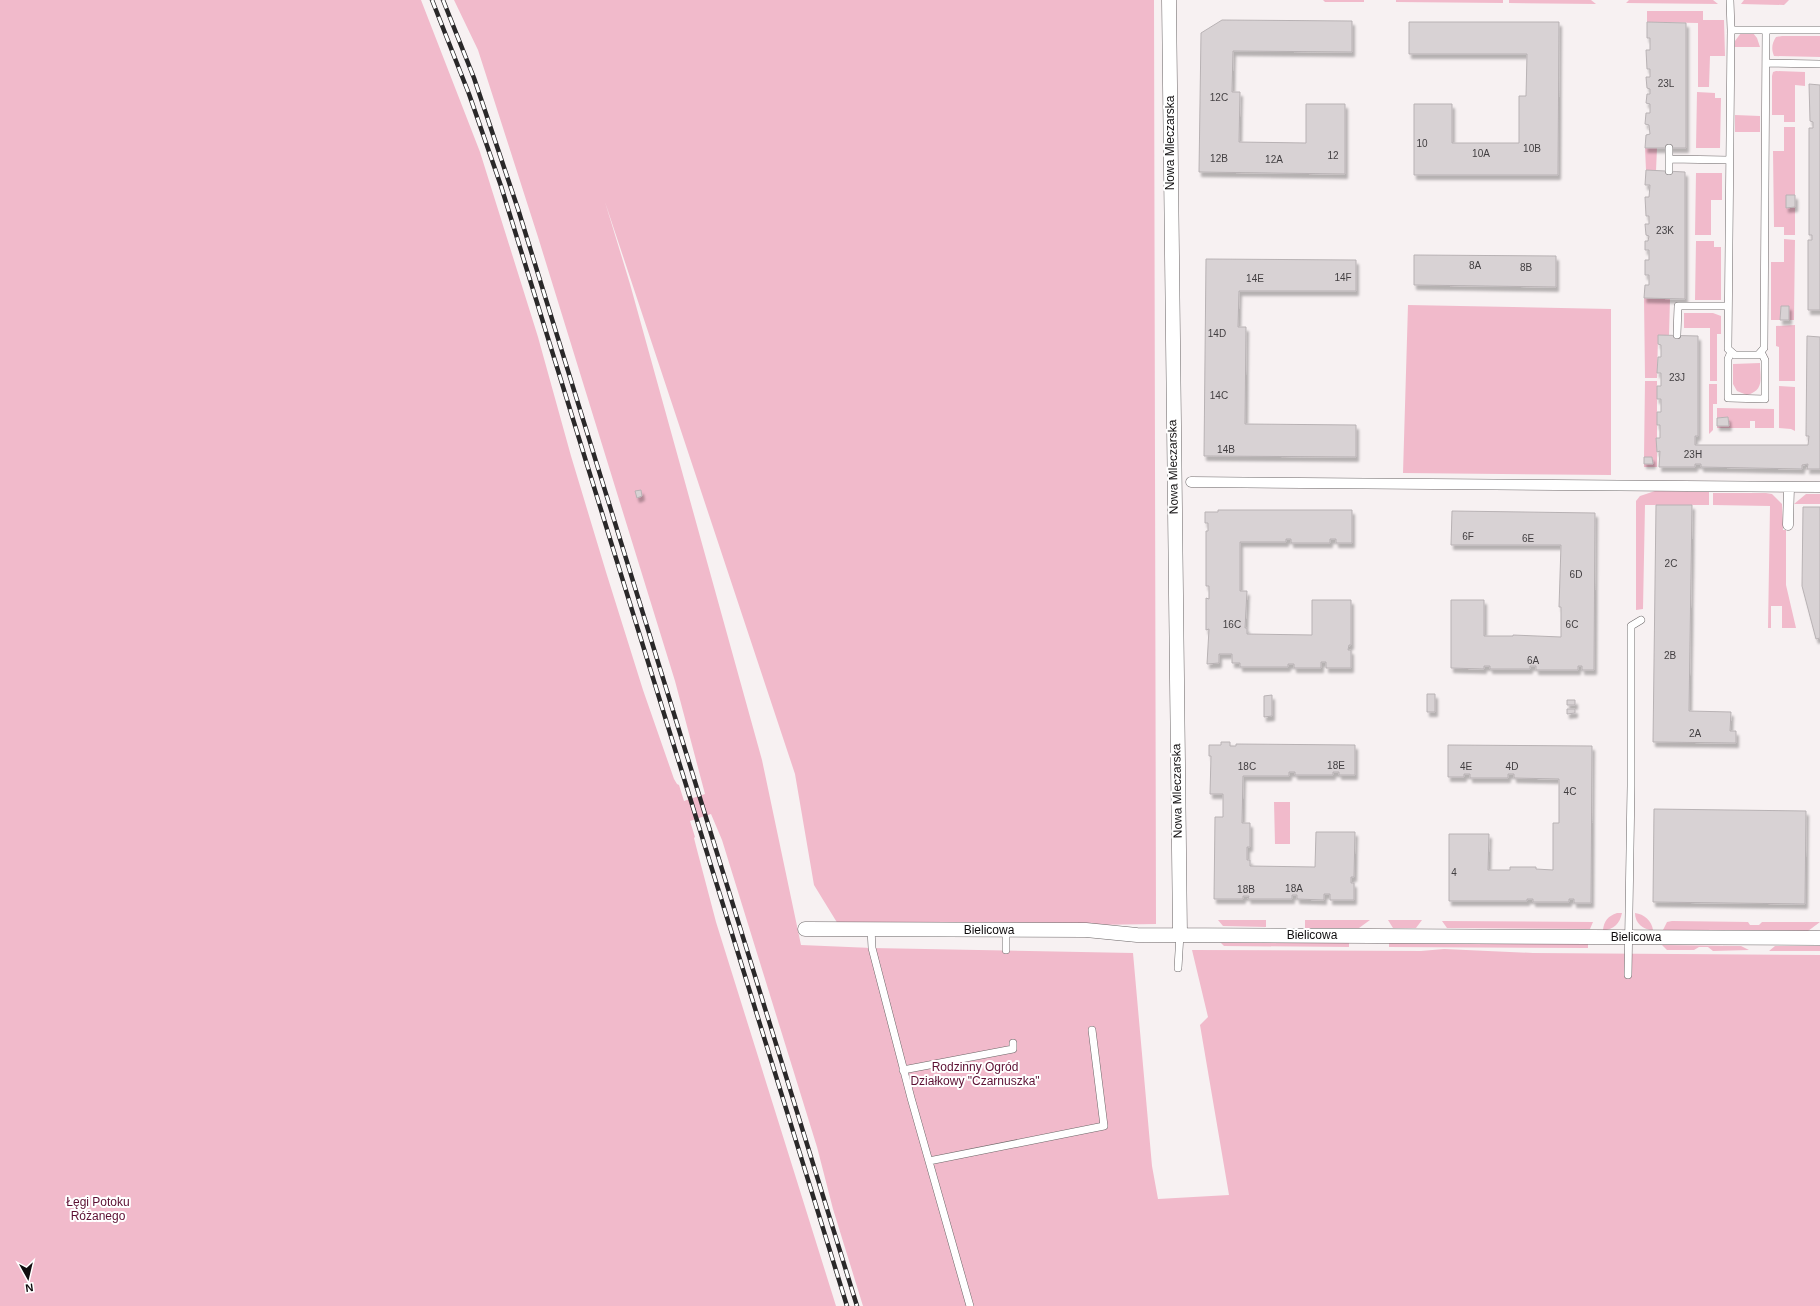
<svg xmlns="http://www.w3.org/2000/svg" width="1820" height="1306" font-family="Arial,sans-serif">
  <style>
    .green { fill: #f1bacb }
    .building { fill: #d8d2d4; stroke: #b8b2b4; filter: url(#shadow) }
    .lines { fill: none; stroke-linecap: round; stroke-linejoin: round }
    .service-casing { stroke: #6b6667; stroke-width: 8 }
    .pedestrian-casing { stroke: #6b6667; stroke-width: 11 }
    .minor-casing { stroke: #6b6667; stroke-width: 15 }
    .service { stroke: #fff; stroke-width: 7 }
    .pedestrian { stroke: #fff; stroke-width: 10 }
    .minor { stroke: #fff; stroke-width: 14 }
    .rail-casing { stroke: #2a2829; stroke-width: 4.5 }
    .rail { stroke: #fff; stroke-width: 3; stroke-dasharray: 9; stroke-linecap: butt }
    .labels { text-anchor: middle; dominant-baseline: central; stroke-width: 4; stroke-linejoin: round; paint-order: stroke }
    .number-label { font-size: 10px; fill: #413e40 }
    .street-label { font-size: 12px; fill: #0f0d0e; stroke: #fff }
    .park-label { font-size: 12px; fill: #5c1033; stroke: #fff }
  </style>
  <defs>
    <filter id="shadow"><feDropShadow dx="2.5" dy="4.5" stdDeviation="1" flood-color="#0004"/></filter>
  </defs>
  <rect width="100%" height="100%" fill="#f7f1f2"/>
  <!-- green -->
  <path class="green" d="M 0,0 L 421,0 L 480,152 L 538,337 L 571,456 L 606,572 L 643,690 L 674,779 L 677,784 L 679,785 L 684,801 L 705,794 L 675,681 L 538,237 L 478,50 L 454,0 L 1154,0 L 1156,924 L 841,929 L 814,885 L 795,774 L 605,202 L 630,284 L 762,760 L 801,945 L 872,948 L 1133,953 L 1152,1166 L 1158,1199 L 1229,1195 L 1200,1025 L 1208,1017 L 1192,950 L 1421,951 L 1444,949 L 1533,953 L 1820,955 L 1820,1306 L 863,1306 L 833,1209 L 817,1147 L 722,840 L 711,814 L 690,821 L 695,837 L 694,838 L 696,846 L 716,922 L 836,1306 L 0,1306 Z
    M 1323,0 L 1364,0 L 1364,2 L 1325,2 Z
    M 1396,0 L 1503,0 L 1503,3 L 1396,2 Z
    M 1509,0 L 1591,0 L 1596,4 L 1509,3 Z
    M 1629,0 L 1713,0 L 1718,4 L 1626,3 Z
    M 1744,0 L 1789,0 L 1784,5 L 1741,4 Z
    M 1647,11 L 1703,11 L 1703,20 L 1724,20 L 1725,56 L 1710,56 L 1709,87 L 1698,87 L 1698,23 L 1647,22 Z
    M 1741,33 L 1753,33 L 1757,38 L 1760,47 L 1734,47 L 1735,41 Z
    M 1782,36 L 1820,36 L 1820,57 L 1774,56 C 1771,49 1772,43 1776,37 Z
    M 1776,71 L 1805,72 L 1805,86 L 1795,85 L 1795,122 L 1784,122 L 1784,115 L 1772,115 L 1772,76 L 1773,72 Z
    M 1697,92 L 1715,93 L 1715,98 L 1721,98 L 1720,148 L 1696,148 Z
    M 1735,115 L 1760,116 L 1760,132 L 1735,132 Z
    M 1784,127 L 1795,127 L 1795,195 L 1786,196 L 1786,207 L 1795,207 L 1795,235 L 1784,235 L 1784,227 L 1774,227 L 1773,151 L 1784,151 Z
    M 1645,148 L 1657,148 L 1656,171 L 1646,170 Z
    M 1696,173 L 1722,173 L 1722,200 L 1711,200 L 1711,235 L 1695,235 Z
    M 1784,239 L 1795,240 L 1794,320 L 1789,320 L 1789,306 L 1781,306 L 1780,320 L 1771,320 L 1771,262 L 1784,262 Z
    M 1696,241 L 1714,241 L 1714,247 L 1721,247 L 1721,300 L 1695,300 Z
    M 1644,298 L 1670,299 L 1669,335 L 1658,336 L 1657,378 L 1645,378 Z
    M 1408,305 L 1611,309 L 1611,475 L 1403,473 Z
    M 1684,313 L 1713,313 L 1721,316 L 1721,334 L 1717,334 L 1717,381 L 1710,381 L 1710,328 L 1684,328 Z
    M 1795,325 L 1795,381 L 1779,381 L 1779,347 L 1776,346 L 1776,326 Z
    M 1760,363 C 1760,378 1765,390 1747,395 L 1737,391 L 1733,384 L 1733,364 Z
    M 1645,381 L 1657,381 L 1657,467 L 1644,467 L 1644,464 L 1653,464 L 1652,457 L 1644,457 Z
    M 1709,384 L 1717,384 L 1717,404 L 1713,404 L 1713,430 L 1709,434 Z
    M 1779,386 L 1795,387 L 1795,431 L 1791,429 L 1779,428 Z
    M 1717,408 L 1774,409 L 1774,428 L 1755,428 L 1755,421 L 1750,421 L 1750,428 L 1717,428 L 1717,426 L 1729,426 L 1728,417 L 1717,418 Z
    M 1655,491 L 1709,492 L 1709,505 L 1645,505 L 1643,609 L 1636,610 L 1636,501 L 1640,496 Z
    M 1713,493 L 1766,493 L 1772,494 L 1782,504 L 1783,530 L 1786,530 L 1786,585 L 1796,628 L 1782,628 L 1782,606 L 1771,606 L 1771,628 L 1768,628 L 1770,506 L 1713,505 Z
    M 1806,494 L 1820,494 L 1820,504 L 1794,504 Z
    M 1274,802 L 1290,802 L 1290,844 L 1275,844 Z
    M 1617,913 L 1622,913 C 1620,923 1614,930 1603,930 C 1604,921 1608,916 1617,913 Z
    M 1635,913 C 1644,914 1652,921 1653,930 C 1643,930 1635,923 1635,913 Z
    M 1218,920 L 1266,920 L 1266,927 L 1223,926 Z
    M 1305,920 L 1370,920 L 1359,928 L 1305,928 Z
    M 1388,920 L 1422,920 L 1416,928 L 1393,928 Z
    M 1442,921 L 1593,922 L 1590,929 L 1447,928 Z
    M 1672,921 L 1748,922 L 1750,925 L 1759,925 L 1762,922 L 1820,922 L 1808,931 L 1663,930 L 1667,922 Z
    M 1220,942 L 1349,943 L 1349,947 L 1224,946 Z
    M 1389,943 L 1588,944 L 1588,948 L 1389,947 Z
    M 1662,945 L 1741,946 L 1749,950 L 1713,951 L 1708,947 L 1699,947 L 1694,950 L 1667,950 Z
    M 1775,946 L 1820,946 L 1820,951 L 1769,951 Z"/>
  <!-- building -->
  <path class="building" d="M 1222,20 L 1352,21 L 1352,52 L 1233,51 L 1232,92 L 1240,92 L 1239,142 L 1306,143 L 1306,104 L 1345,104 L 1345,174 L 1199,172 L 1201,33 Z
    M 1409,22 L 1559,22 L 1558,175 L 1414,175 L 1414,104 L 1452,104 L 1452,143 L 1519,143 L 1519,96 L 1526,96 L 1527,54 L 1409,54 Z
    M 1647,22 L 1686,23 L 1686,148 L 1645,148 L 1646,135 L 1650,134 L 1649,125 L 1645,124 L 1646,113 L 1650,113 L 1650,104 L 1646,103 L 1647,94 L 1650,94 L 1650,89 L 1647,88 L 1646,77 L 1650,77 L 1650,69 L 1647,69 L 1646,50 L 1650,50 L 1650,38 L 1647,38 Z
    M 1809,84 L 1820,85 L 1820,310 L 1808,310 L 1808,240 L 1812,240 L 1812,235 L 1809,235 L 1809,128 L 1813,128 L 1813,122 L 1810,121 Z
    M 1646,170 L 1685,172 L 1685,299 L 1644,298 L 1645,285 L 1649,285 L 1649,275 L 1645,275 L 1645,260 L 1649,260 L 1649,250 L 1645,250 L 1645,241 L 1648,241 L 1649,236 L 1646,235 L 1645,224 L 1649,224 L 1649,216 L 1646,216 L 1645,197 L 1649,197 L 1650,185 L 1645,185 Z
    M 1786,195 L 1795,195 L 1795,207 L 1786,208 Z
    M 1414,255 L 1556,256 L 1556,287 L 1414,285 Z
    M 1206,259 L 1356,260 L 1356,291 L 1239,291 L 1238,327 L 1246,327 L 1245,424 L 1356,425 L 1356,457 L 1204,456 Z
    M 1781,306 L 1789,306 L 1789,320 L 1780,320 Z
    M 1658,335 L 1698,336 L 1698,436 L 1695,436 L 1695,445 L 1808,445 L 1809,436 L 1806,436 L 1807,336 L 1820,337 L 1820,469 L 1807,469 L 1808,464 L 1802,465 L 1802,469 L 1701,467 L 1701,464 L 1695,464 L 1695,467 L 1659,467 L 1660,451 L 1657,452 L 1656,438 L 1660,438 L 1660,425 L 1657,425 L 1657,412 L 1661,412 L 1661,399 L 1657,399 L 1657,386 L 1661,386 L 1661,373 L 1657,373 L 1658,357 L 1661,357 L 1661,345 L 1658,344 Z
    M 1728,417 L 1729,426 L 1717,426 L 1717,418 Z
    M 1644,457 L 1652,457 L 1653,464 L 1644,464 Z
    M 641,490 L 642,496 L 637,498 L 635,491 Z
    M 1656,505 L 1692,505 L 1689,711 L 1731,712 L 1730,731 L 1736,731 L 1736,743 L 1653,742 Z
    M 1803,507 L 1820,507 L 1820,638 L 1816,639 L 1802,586 Z
    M 1218,510 L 1352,510 L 1352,543 L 1336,543 L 1336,539 L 1330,539 L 1330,543 L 1291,543 L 1291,539 L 1286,539 L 1286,542 L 1240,542 L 1240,591 L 1247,591 L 1245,628 L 1247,628 L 1247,634 L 1312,635 L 1312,600 L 1351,600 L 1351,645 L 1349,645 L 1348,650 L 1351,650 L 1351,668 L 1326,668 L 1326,662 L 1321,662 L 1321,668 L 1294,668 L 1294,664 L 1288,664 L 1288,667 L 1240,667 L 1240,663 L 1232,663 L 1232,654 L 1219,654 L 1219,663 L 1207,664 L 1209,629 L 1206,630 L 1206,598 L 1209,599 L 1209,586 L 1206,586 L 1206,531 L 1208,531 L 1208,523 L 1205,523 L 1205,512 L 1218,512 Z
    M 1452,511 L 1595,513 L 1594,670 L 1582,670 L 1582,666 L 1578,666 L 1578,670 L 1536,670 L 1536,666 L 1530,666 L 1530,669 L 1490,669 L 1490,666 L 1484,666 L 1484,669 L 1451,668 L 1451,600 L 1484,600 L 1484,636 L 1513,636 L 1513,635 L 1561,637 L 1561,607 L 1559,607 L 1561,545 L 1451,545 Z
    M 1427,694 L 1435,694 L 1435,712 L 1427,712 Z
    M 1272,695 L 1272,716 L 1264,717 L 1264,696 Z
    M 1567,700 L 1575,700 L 1575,705 L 1567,705 Z
    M 1567,709 L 1575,709 L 1575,713 L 1567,714 Z
    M 1221,742 L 1230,742 L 1230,746 L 1236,746 L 1236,744 L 1355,745 L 1355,775 L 1339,775 L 1339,772 L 1333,772 L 1333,775 L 1295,775 L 1295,772 L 1289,772 L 1289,776 L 1243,776 L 1242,823 L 1250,823 L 1250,847 L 1247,847 L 1247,860 L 1250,860 L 1250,866 L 1315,867 L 1316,832 L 1355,832 L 1354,877 L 1351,877 L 1351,883 L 1354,883 L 1354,900 L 1330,900 L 1330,894 L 1324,894 L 1324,900 L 1297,899 L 1297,895 L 1292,895 L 1292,899 L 1248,899 L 1249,896 L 1243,896 L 1243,899 L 1214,899 L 1215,817 L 1223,817 L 1223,794 L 1210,794 L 1211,756 L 1209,756 L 1209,745 L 1221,745 Z
    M 1448,745 L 1592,746 L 1591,903 L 1574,903 L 1574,899 L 1569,899 L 1569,902 L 1533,902 L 1533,899 L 1527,899 L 1527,901 L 1449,901 L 1449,834 L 1489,834 L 1488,870 L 1510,870 L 1510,867 L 1536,867 L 1536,869 L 1553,870 L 1553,823 L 1559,823 L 1559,779 L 1514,778 L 1514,774 L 1508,774 L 1508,778 L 1470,778 L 1470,774 L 1464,774 L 1464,777 L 1448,777 Z
    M 1654,809 L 1806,811 L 1805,904 L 1653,902 Z"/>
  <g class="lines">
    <defs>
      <path id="service" d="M 1730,0 L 1731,30 L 1820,30
        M 1731,30 L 1728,349 L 1735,355 L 1758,355 L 1764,348 L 1766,30
        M 1766,63 L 1820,64
        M 1669,148 L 1669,159
        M 1669,171 L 1669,159 L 1729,160
        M 1677,335 L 1678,306 L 1728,306
        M 1731,352 L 1728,359 L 1728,398 L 1765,399 L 1765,360 L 1761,352
        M 871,929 L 872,948 L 911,1098 L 970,1306
        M 1006,930 L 1006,950
        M 1178,968 L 1180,934
        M 1628,975 L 1631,786 L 1631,626 L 1641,620
        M 903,1070 L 1013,1049 L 1013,1043
        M 929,1161 L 1104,1126 L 1092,1030"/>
      <path id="pedestrian" d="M 1191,482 L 1820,487
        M 1788,525 L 1789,487"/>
      <path id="minor" d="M 1169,0 L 1180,934
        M 805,929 L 1086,930 L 1137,935 L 1820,938"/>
    </defs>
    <!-- service casing -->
    <use href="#service" class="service-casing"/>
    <!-- pedestrian casing -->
    <use href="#pedestrian" class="pedestrian-casing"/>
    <!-- minor casing -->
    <use href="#minor" class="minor-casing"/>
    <!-- service -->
    <use href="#service" class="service"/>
    <!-- pedestrian -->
    <use href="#pedestrian" class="pedestrian"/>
    <!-- minor -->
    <use href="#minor" class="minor"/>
    <defs>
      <path id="rail" d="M 432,0 L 469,94 L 501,186 L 847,1306
        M 443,0 L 474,78 L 518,209 L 857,1306"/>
    </defs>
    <!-- rail casing -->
    <use href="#rail" class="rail-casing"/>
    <!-- rail -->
    <use href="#rail" class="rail"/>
  </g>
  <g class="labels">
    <!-- number labels -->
    <g class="number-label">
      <text x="1666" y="83">23L</text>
      <text x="1219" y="97">12C</text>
      <text x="1422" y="143">10</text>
      <text x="1532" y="148">10B</text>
      <text x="1481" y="153">10A</text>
      <text x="1333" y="155">12</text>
      <text x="1219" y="158">12B</text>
      <text x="1274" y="159">12A</text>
      <text x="1665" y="230">23K</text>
      <text x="1475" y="265">8A</text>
      <text x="1526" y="267">8B</text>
      <text x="1343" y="277">14F</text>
      <text x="1255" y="278">14E</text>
      <text x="1217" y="333">14D</text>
      <text x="1677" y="377">23J</text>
      <text x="1219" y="395">14C</text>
      <text x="1226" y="449">14B</text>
      <text x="1693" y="454">23H</text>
      <text x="1468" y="536">6F</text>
      <text x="1528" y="538">6E</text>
      <text x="1671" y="563">2C</text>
      <text x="1576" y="574">6D</text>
      <text x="1232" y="624">16C</text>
      <text x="1572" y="624">6C</text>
      <text x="1670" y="655">2B</text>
      <text x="1533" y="660">6A</text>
      <text x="1695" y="733">2A</text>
      <text x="1336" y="765">18E</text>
      <text x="1247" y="766">18C</text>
      <text x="1466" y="766">4E</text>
      <text x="1512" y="766">4D</text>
      <text x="1570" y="791">4C</text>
      <text x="1454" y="872">4</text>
      <text x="1294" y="888">18A</text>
      <text x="1246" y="889">18B</text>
    </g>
    <!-- street labels -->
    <g class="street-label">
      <text transform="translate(1170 143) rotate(-90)">Nowa Mleczarska</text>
      <text transform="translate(1173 467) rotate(-91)">Nowa Mleczarska</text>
      <text transform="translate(1177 791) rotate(-91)">Nowa Mleczarska</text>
      <text x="989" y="930">Bielicowa</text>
      <text x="1312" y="935">Bielicowa</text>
      <text x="1636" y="937">Bielicowa</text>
    </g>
    <!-- park labels -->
    <g class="park-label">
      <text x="975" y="1067">Rodzinny Ogród<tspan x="975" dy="14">Działkowy "Czarnuszka"</tspan></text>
      <text x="98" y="1202">Łęgi Potoku<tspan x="98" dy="14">Różanego</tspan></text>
    </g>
  </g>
  <!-- north arrow -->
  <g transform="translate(28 1278) rotate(172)" stroke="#ffffff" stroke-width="3" paint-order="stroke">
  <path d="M0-3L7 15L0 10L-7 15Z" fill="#0f0d0e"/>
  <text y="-6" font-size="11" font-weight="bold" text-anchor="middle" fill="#0f0d0e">N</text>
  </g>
</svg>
